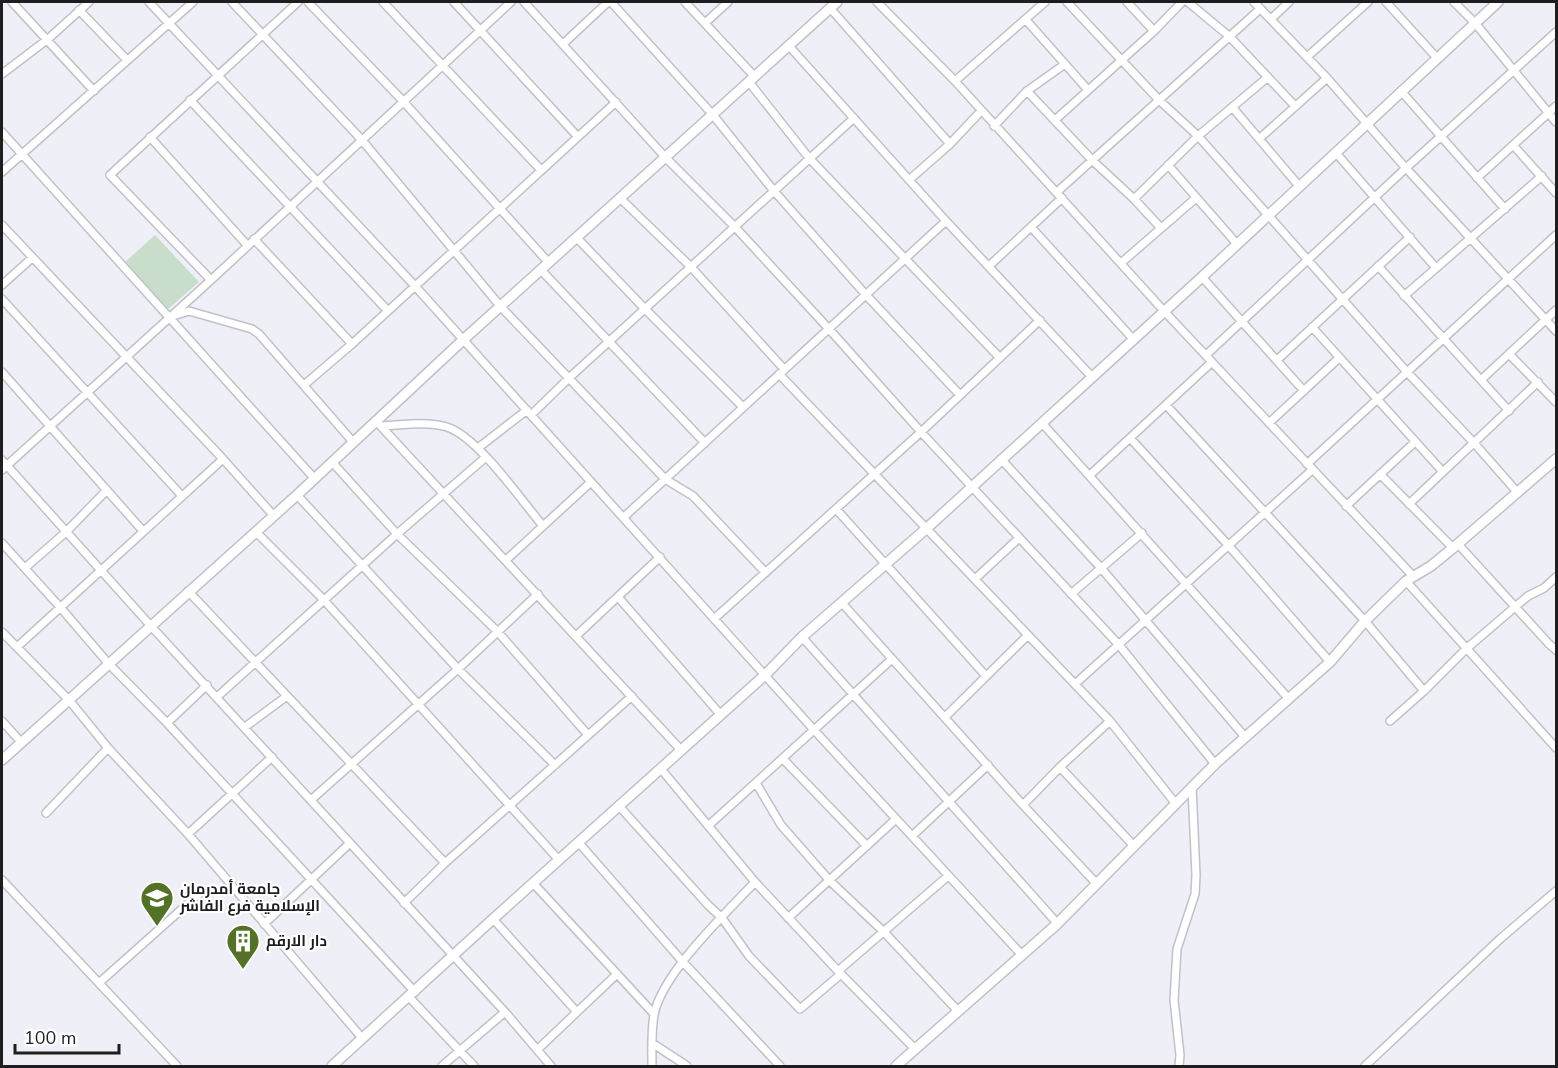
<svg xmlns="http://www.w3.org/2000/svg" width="1558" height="1068" font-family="'Nunito Sans',Cairo,sans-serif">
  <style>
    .pitch { fill: #c8deca }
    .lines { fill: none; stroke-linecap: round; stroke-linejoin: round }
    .minor-casing { stroke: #c0c1c9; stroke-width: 10 }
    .tertiary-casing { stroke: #c0c1c9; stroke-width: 12 }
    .minor { stroke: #fff; stroke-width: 7 }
    .tertiary { stroke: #fff; stroke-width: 9 }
    .labels { text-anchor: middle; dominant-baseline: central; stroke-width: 4.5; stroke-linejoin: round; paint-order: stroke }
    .poi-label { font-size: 15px; font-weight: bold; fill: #1e1e21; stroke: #fff; text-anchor: start }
  </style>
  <rect width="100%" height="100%" fill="#eeeff7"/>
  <!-- pitch -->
  <path class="pitch" d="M 155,235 L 199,282 L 167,310 L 124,263 Z"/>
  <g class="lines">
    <defs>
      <path id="minor" d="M 12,2 L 94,91
        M 149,2 L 415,286 L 814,730 L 1021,954
        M 232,2 L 361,139 L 501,307 L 665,479 L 693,496 L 765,572
        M 308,2 L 402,100 L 549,263
        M 383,2 L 541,170
        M 454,2 L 578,137
        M 524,2 L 666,158 L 735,227 L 829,329 L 921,432 L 1119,645 L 1215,764
        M 611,2 L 713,115 L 774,191 L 866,295 L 960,395
        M 685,2 L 755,77
        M 877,2 L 955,81 L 1164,311 L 1413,576
        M 1067,2 L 1159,100 L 1198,136 L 1407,372 L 1475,444 L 1518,493
        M 1127,2 L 1154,31
        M 1188,2 L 1230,37 L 1295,106
        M 1254,2 L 1327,78 L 1404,166 L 1556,331
        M 1386,2 L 1437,58
        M 1454,2 L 1475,23 L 1556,122
        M 830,8 L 950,144
        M 79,10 L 127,60
        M 1271,19 L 1289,2
        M 1026,20 L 1088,90
        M 705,23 L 728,2
        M 563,44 L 608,2
        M 789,46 L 946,221 L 1092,377
        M 1307,57 L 1368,2
        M 2,74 L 48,39 L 89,2
        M 955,81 L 1045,2
        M 749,82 L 809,158 L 1000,358
        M 1027,91 L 1093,161 L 1134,199 L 1161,228
        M 1401,91 L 1505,209
        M 190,100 L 388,311
        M 1233,108 L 1299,186
        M 1055,120 L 1154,31 L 1182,2
        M 994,126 L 1027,91 L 1065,64
        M 2,132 L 314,478
        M 150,137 L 247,245
        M 1259,139 L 1327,78
        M 1514,146 L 1556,193
        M 1336,153 L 1436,268
        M 1168,165 L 1237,244
        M 2,172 L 193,2
        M 1477,178 L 1556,106
        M 909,180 L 950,144 L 981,111
        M 1057,192 L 1260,9
        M 621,199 L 691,267 L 784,369
        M 1134,199 L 1198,136 L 1268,77
        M 2,225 L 223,459 L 274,516
        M 1031,227 L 1133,339
        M 577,238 L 645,309 L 743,407
        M 254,239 L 352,344
        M 1121,263 L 1196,198
        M 989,266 L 1062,198
        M 1378,266 L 1509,411
        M 541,270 L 705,443
        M 1202,277 L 1304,391
        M 211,280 L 110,175 L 298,2
        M 2,285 L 32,258
        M 1404,296 L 1542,176
        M 2,299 L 182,496
        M 173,316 L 189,311 L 252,329 L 259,334 L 353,442
        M 1312,327 L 1443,472
        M 1509,354 L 1556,402
        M 1206,355 L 1406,168 L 1556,32
        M 1277,360 L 1410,237
        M 2,372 L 143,531
        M 779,374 L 1110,721 L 1176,804
        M 1482,379 L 1556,310
        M 304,385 L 352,344 L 616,102
        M 1166,405 L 1365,621 L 1424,691
        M 531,415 L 569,378 L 854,118
        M 376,421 L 681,750
        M 1042,423 L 1289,699
        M 1269,423 L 1339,358
        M 382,426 C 403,425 426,421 447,427 C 478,437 521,500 543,526
        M 1130,438 L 1229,546 L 1330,662
        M 478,448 L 527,410
        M 1001,459 L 1101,568 L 1245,737
        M 2,460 L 150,625 L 505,1012 L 551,1066
        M 332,462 L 397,534 L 497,631 L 588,735
        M 1307,464 L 1556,235
        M 2,470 L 211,280 L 511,2
        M 1380,474 L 1453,548
        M 1090,475 L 1212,362
        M 297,495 L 458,669 L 555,765
        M 1409,504 L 1538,382
        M 1346,506 L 1415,442
        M 836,509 L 986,676
        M 624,517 L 946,221
        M 256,532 L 323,599 L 559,860
        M 2,543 L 60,607 L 108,663 L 167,723 L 415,992
        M 1458,544 L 1549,644 L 1556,650
        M 506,560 L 591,482
        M 25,568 L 66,532 L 107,490
        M 975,579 L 1019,538
        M 1406,581 L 1556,748
        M 188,591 L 445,863
        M 1071,594 L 1142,533
        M 618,597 L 720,714
        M 842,603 L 1023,805 L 1096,883
        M 714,619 L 921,432 L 1040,320
        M 2,632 L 69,700 L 108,748 L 188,834 L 362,1038
        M 576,636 L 660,557
        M 802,637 L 1057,923
        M 17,647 L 223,459
        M 1075,684 L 1312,470
        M 217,697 L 397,534 L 486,457
        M 945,717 L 1028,635
        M 2,721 L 21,742
        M 1390,721 L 1424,691 L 1466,649 L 1528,596 L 1544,588 L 1556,577
        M 167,723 L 207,685
        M 245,727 L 287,696
        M 783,759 L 867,846
        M 1060,767 L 1134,846
        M 661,769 L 755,882 L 838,971 L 915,1049
        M 756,783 L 781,825 L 830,881 L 884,932 L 958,1011
        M 311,800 L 458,669 L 538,594
        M 1023,805 L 1060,767 L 1110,721
        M 619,806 L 708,905 L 722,918 L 749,956 L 800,1009 L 841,974
        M 46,813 L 108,748
        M 708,826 L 892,659
        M 188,834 L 272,757
        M 912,836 L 988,765
        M 579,843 L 683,962 L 780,1066
        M 2,880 L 177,1066
        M 533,883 L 654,1014
        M 404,903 L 445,863 L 632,696
        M 788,918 L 896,819
        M 493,919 L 577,1012
        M 264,924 L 350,843
        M 838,971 L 948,876
        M 100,982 L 201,892
        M 409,997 L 474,1066
        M 652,1043 L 687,1066
        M 537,1050 L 617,974
        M 442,1066 L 505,1012
        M 652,1066 C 652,1049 651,1032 654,1015 C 662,973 726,913 755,882
        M 1179,1066 L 1180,1055 L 1174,1000 L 1177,949 L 1195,894 L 1196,875 L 1192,787
        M 1365,1066 L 1500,939 L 1556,891"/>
      <path id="tertiary" d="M 2,760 L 297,495 L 463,340 L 837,2
        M 332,1066 L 493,919 L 765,675 L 802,637 L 927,528 L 1202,277 L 1498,2
        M 896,1066 L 1056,925 L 1215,764 L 1330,662 L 1365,621 L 1406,581 L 1431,566 L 1453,548 L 1556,459"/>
    </defs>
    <!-- minor casing -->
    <use href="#minor" class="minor-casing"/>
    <!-- tertiary casing -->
    <use href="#tertiary" class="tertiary-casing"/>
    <!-- minor -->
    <use href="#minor" class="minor"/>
    <!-- tertiary -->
    <use href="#tertiary" class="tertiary"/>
  </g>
  <!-- icons -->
  <defs>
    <symbol id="university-pin" viewBox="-11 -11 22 30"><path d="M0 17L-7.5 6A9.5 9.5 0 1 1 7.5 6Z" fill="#537127" stroke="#fff"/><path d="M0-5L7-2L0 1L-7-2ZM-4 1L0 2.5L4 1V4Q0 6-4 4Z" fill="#fff"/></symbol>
    <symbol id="building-pin" viewBox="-11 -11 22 30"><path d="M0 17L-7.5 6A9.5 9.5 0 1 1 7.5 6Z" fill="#537127" stroke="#fff"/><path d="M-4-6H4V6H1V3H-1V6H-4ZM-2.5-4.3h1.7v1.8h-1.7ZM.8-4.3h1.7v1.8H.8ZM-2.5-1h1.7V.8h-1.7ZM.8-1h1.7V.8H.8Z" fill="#fff"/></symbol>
  </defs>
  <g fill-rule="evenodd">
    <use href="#university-pin" x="138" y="879" width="38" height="52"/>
    <use href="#building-pin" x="224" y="922" width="38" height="52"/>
  </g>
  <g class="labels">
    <!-- poi labels -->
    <g class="poi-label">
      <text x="180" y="889">جامعة أمدرمان<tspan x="180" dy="17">الإسلامية فرع الفاشر</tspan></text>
      <text x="266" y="941">دار الارقم</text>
    </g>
  </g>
  <!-- border -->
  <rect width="1558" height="1068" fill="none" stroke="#1e1e21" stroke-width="6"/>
  <!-- scale -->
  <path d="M15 1044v9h104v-9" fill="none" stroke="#1e1e21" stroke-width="3"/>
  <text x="24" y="1044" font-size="18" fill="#1e1e21" stroke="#ffffff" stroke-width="4.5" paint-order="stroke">100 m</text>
</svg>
